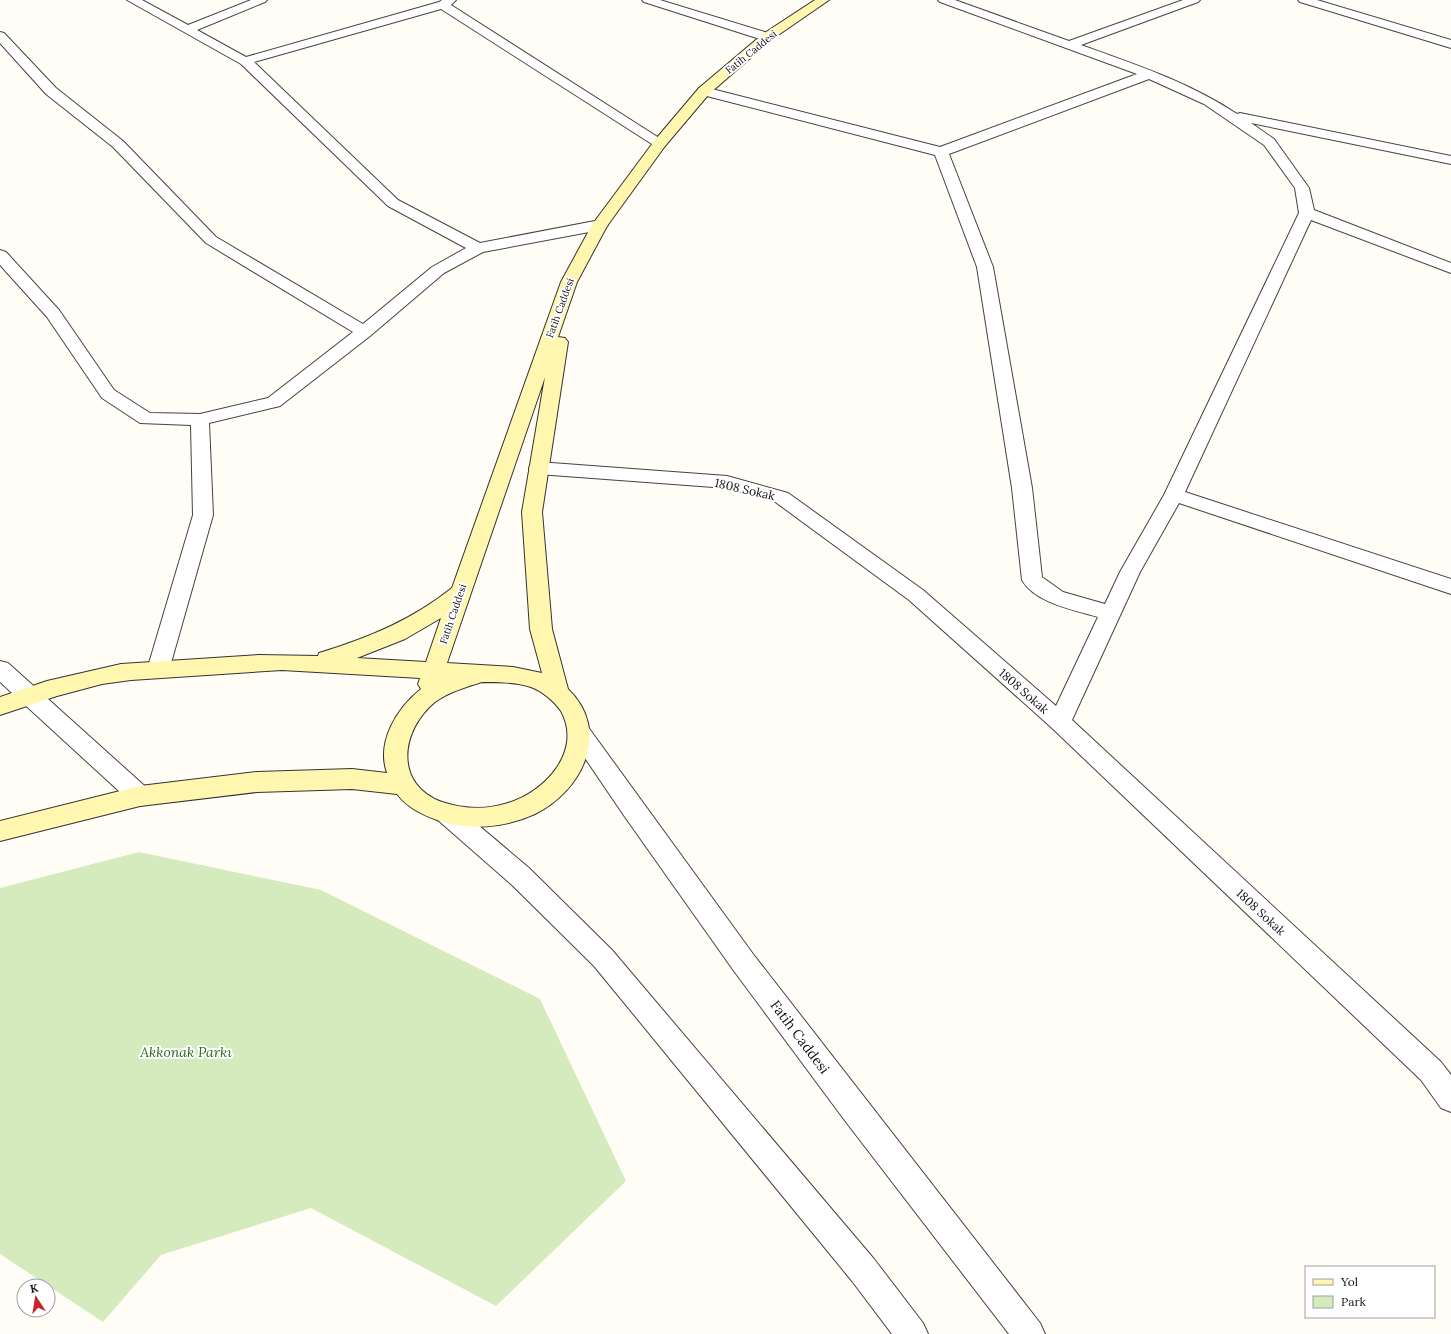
<svg xmlns="http://www.w3.org/2000/svg" width="1451" height="1334" font-family="Lora,serif">
  <style>
    .green { fill: #d5ebbd }
    .lines { fill: none; stroke-linecap: round; stroke-linejoin: round }
    .minor-casing { stroke: #444; stroke-width: 2 }
    .tertiary-casing { stroke: #444; stroke-width: 2 }
    .secondary-casing { stroke: #333; stroke-width: 2 }
    .minor { fill: #fff; fill-rule: evenodd }
    .tertiary { fill: #fff; fill-rule: evenodd }
    .secondary { fill: #fff6b0; fill-rule: evenodd }
    .labels { text-anchor: middle; dominant-baseline: central; stroke-width: 4; stroke-linejoin: round; paint-order: stroke }
    .far-street-label { font-size: 10px; fill: #111; stroke: #fff }
    .street-label { font-size: 12px; fill: #111; stroke: #fff }
    .near-street-label { font-size: 14px; fill: #111; stroke: #fff }
    .near-park-label { font-size: 14px; font-style: italic; fill: #2f6b1f; stroke: #fff }
  </style>
  <rect width="100%" height="100%" fill="#fffdf5"/>
  <!-- green -->
  <path class="green" d="M 139,852 L 321,890 L 540,999 L 626,1181 L 496,1306 L 311,1208 L 161,1255 L 103,1322 L 0,1254 L 0,888 Z"/>
  <g class="lines">
    <defs>
      <path id="minor" d="M 127,0 L 142,0 L 188,25 L 251,0 L 267,0 L 265,2 L 197,30 L 246,57 L 439,2 L 442,0 L 456,0 L 451,5 L 667,143 L 665,146 L 655,146 L 441,9 L 254,62 L 398,200 L 480,243 L 600,220 L 605,222 L 608,225 L 605,228 L 600,230 L 483,252 L 444,273 L 370,336 L 280,406 L 209,423 L 213,515 L 169,670 L 166,676 L 158,678 L 150,676 L 147,670 L 193,515 L 191,425 L 140,423 L 102,398 L 47,317 L 0,265 L 0,250 L 6,252 L 59,310 L 114,390 L 150,413 L 200,414 L 268,398 L 353,332 L 206,243 L 113,147 L 46,94 L 0,43 L 0,32 L 4,33 L 56,88 L 123,141 L 216,237 L 363,324 L 432,267 L 466,248 L 388,206 L 241,64 Z
        M 642,0 L 660,0 L 771,34 L 773,37 L 767,41 L 763,40 L 644,2 Z
        M 938,0 L 955,0 L 1069,41 L 1183,0 L 1200,0 L 1198,2 L 1081,45 C 1134,64 1189,82 1237,114 L 1240,113 L 1451,156 L 1451,164 L 1251,123 L 1274,139 L 1309,188 L 1314,210 L 1451,263 L 1451,273 L 1311,220 L 1185,492 L 1451,579 L 1451,594 L 1179,503 L 1140,572 L 1072,720 L 1441,1062 L 1451,1075 L 1451,1112 L 1441,1108 L 1421,1080 L 1052,728 L 909,600 L 774,501 L 727,488 L 538,474 L 531,472 L 529,468 L 531,464 L 538,462 L 727,476 L 788,493 L 923,590 L 1056,706 L 1098,617 C 1074,610 1035,603 1022,580 L 1012,488 L 977,267 L 935,155 L 699,94 L 697,91 L 699,88 L 704,87 L 940,147 L 1137,74 L 940,2 ZM 1149,79 L 1204,104 L 1264,145 L 1295,188 L 1299,213 L 1164,495 L 1120,572 L 1105,604 L 1063,592 L 1042,577 L 1032,488 L 993,267 L 949,154 Z
        M 1298,0 L 1317,0 L 1451,40 L 1451,48 L 1300,2 Z
        M 0,661 L 8,663 L 148,789 L 152,796 L 148,803 L 140,806 L 132,803 L 0,682 Z"/>
      <path id="tertiary" d="M 580,724 L 588,727 L 753,954 L 1040,1323 L 1045,1334 L 1009,1334 L 846,1122 L 734,971 L 625,817 L 568,733 L 572,727 Z
        M 448,804 L 457,807 L 529,868 L 612,950 L 874,1259 L 923,1323 L 928,1334 L 892,1334 L 852,1281 L 594,966 L 511,884 L 439,821 L 436,814 L 439,807 Z"/>
      <path id="secondary" d="M 815,0 L 829,0 L 771,40 L 709,94 L 665,146 L 607,226 L 577,282 L 558,337 L 565,338 L 568,342 L 542,512 L 552,629 L 568,689 C 612,731 582,791 535,814 C 504,828 469,831 437,820 C 421,814 408,808 397,794 L 352,789 L 257,792 L 140,806 L 0,841 L 0,821 L 140,786 L 257,772 L 352,769 L 387,773 C 376,742 397,708 421,689 L 418,684 L 420,678 L 282,670 L 131,680 L 102,684 L 57,696 L 0,715 L 0,697 L 47,681 L 121,664 L 259,655 L 318,656 L 319,653 C 368,638 412,620 452,588 L 561,282 L 592,225 L 655,140 L 699,88 L 763,34 ZM 545,377 L 522,512 L 530,629 L 542,673 L 513,667 L 447,663 ZM 441,618 L 426,662 L 357,658 L 405,639 ZM 482,682 C 498,682 515,682 531,687 C 542,691 554,701 561,711 C 583,751 545,792 508,803 C 487,810 463,809 442,802 C 393,784 401,730 435,702 C 449,692 466,687 482,682 Z"/>
    </defs>
    <!-- minor casing -->
    <use href="#minor" class="minor-casing"/>
    <!-- tertiary casing -->
    <use href="#tertiary" class="tertiary-casing"/>
    <!-- secondary casing -->
    <use href="#secondary" class="secondary-casing"/>
    <!-- minor -->
    <use href="#minor" class="minor"/>
    <!-- tertiary -->
    <use href="#tertiary" class="tertiary"/>
    <!-- secondary -->
    <use href="#secondary" class="secondary"/>
  </g>
  <g class="labels">
    <!-- far-street labels -->
    <g class="far-street-label">
      <text transform="translate(751 52) rotate(-39)">Fatih Caddesi</text>
      <text transform="translate(560 308) rotate(-70)">Fatih Caddesi</text>
      <text transform="translate(453 614) rotate(-71)">Fatih Caddesi</text>
    </g>
    <!-- street labels -->
    <g class="street-label">
      <text transform="translate(745 489) rotate(13)">1808 Sokak</text>
      <text transform="translate(1024 691) rotate(41)">1808 Sokak</text>
      <text transform="translate(1261 912) rotate(43)">1808 Sokak</text>
    </g>
    <!-- near-street labels -->
    <g class="near-street-label">
      <text transform="translate(800 1037) rotate(53)">Fatih Caddesi</text>
    </g>
    <!-- near-park labels -->
    <g class="near-park-label">
      <text x="186" y="1052">Akkonak Parkı</text>
    </g>
  </g>
  <!-- legend -->
  <rect x="1305" y="1266" width="130" height="52" fill="#ffffff" stroke="#a0a0a0"/>
  <rect x="1313" y="1279" width="20" height="6" fill="#fff6b0" stroke="#a0a0a0"/>
  <text x="1341" y="1286" font-size="12" fill="#111111">Yol</text>
  <rect x="1313" y="1296" width="20" height="12" fill="#d5ebbd" stroke="#a0a0a0"/>
  <text x="1341" y="1306" font-size="12" fill="#111111">Park</text>
  <!-- north arrow -->
  <g transform="translate(36 1298) rotate(348)"><circle r="19" fill="#ffffff" stroke="#a0a0a0"/>
  <path d="M0-3L7 15L0 10L-7 15Z" fill="#c4262e"/>
  <text y="-6" font-size="11" font-weight="bold" text-anchor="middle" fill="#111111">K</text>
  </g>
</svg>
